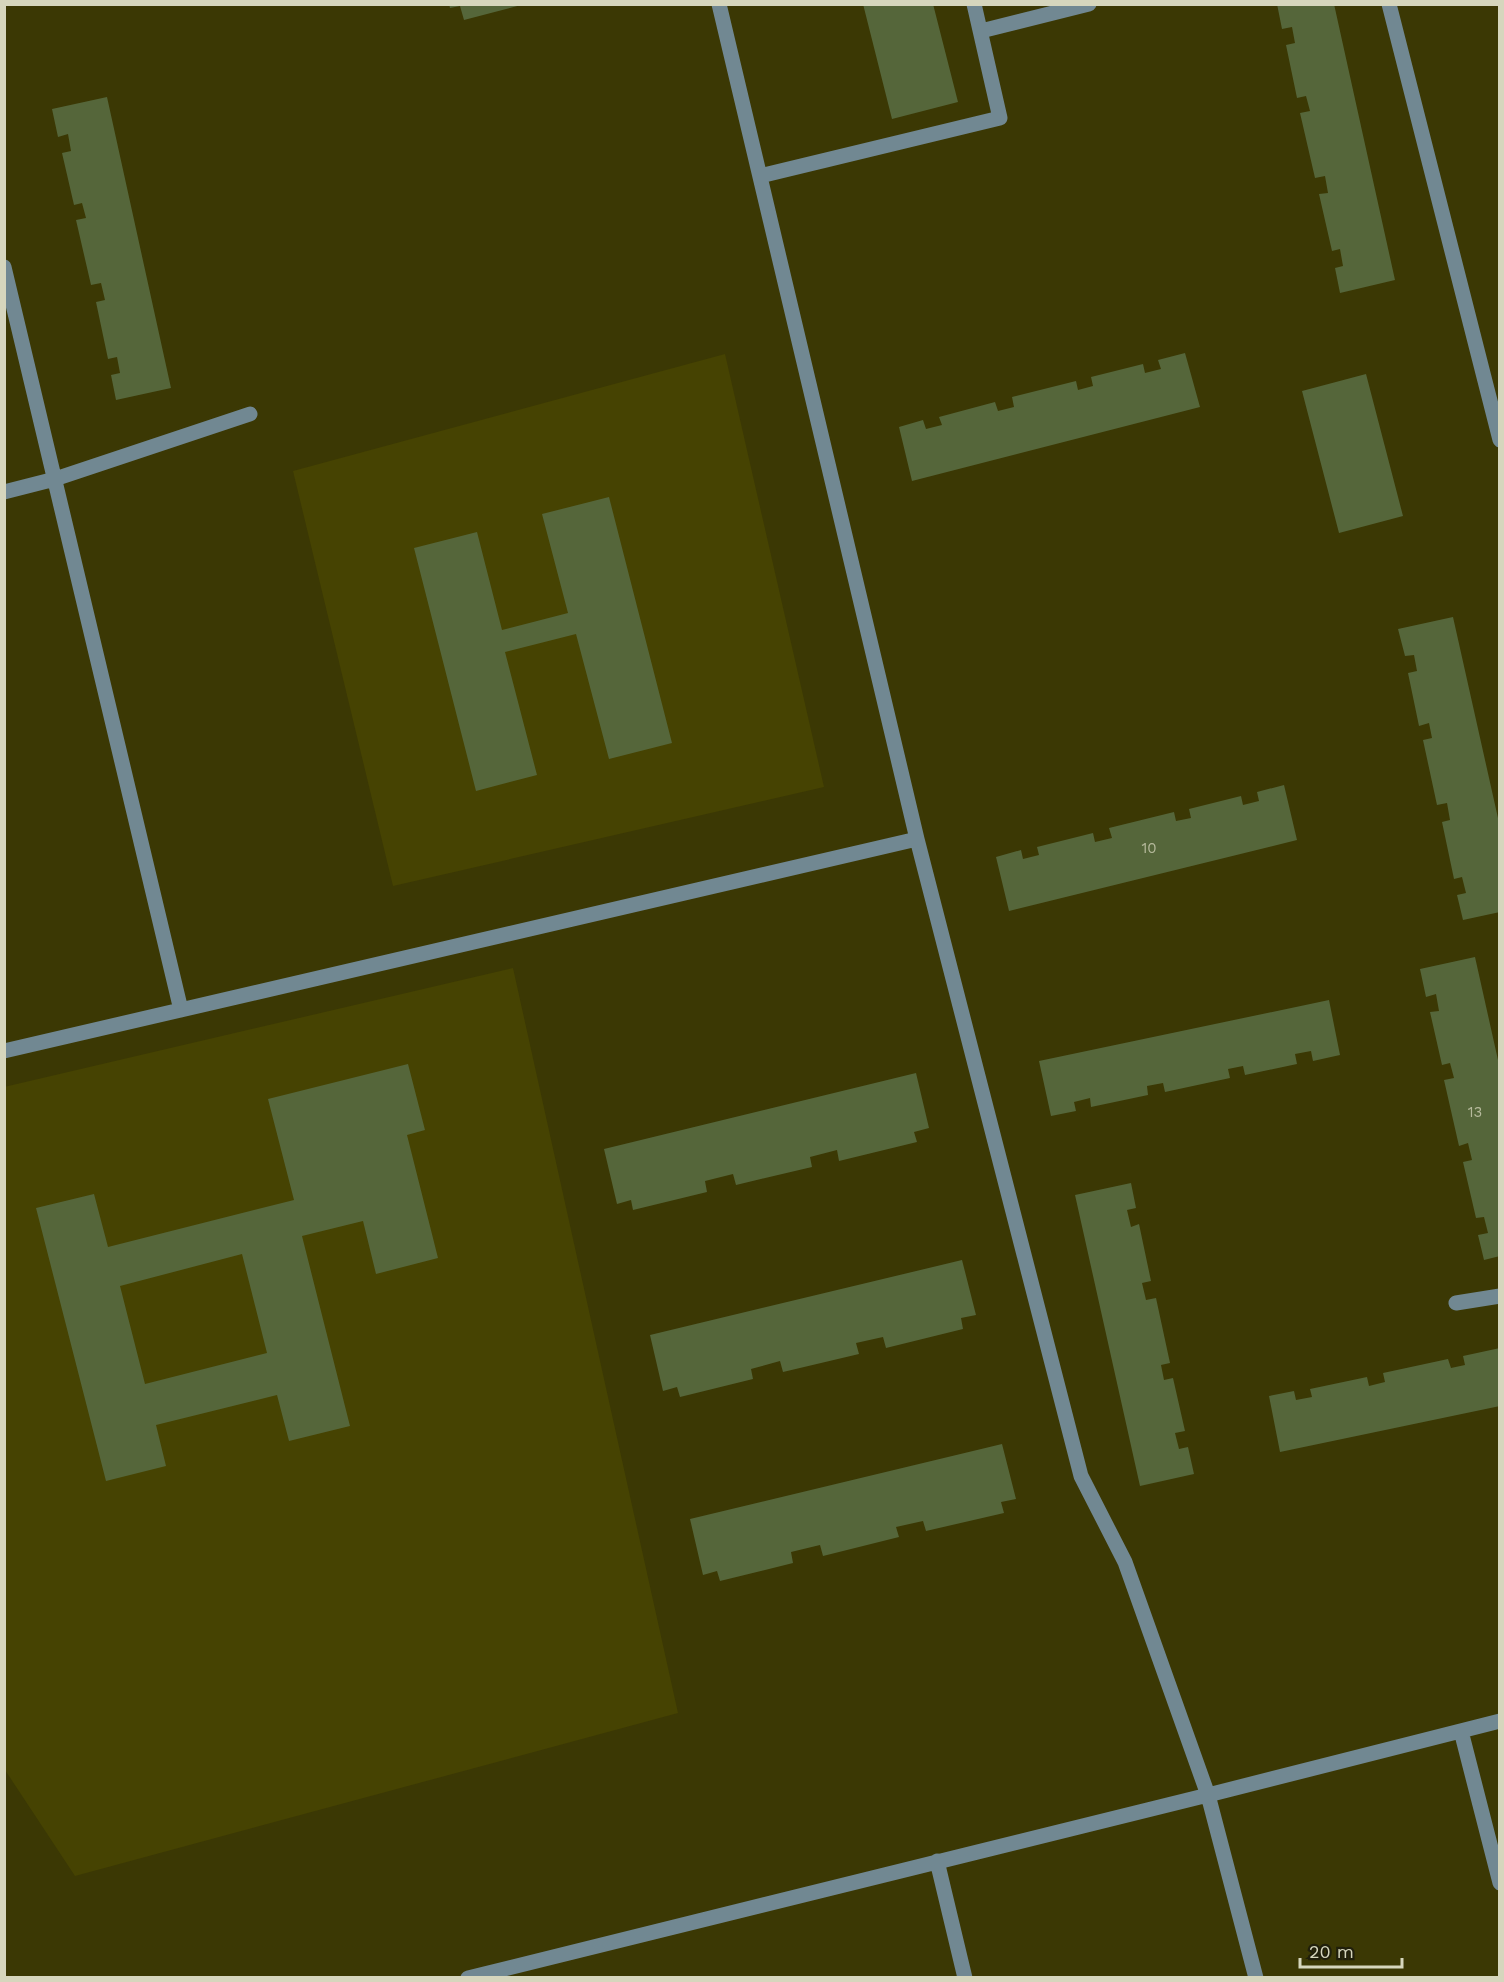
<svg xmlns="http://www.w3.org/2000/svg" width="1504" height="1982" font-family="'Work Sans',sans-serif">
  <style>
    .built { fill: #464302 }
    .building { fill: #55663a; fill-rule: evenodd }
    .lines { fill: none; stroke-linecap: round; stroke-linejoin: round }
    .minor { stroke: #718892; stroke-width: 15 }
    .labels { text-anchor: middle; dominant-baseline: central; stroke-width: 4.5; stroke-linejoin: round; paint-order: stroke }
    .number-label { font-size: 15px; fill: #b6ba9c }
  </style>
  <rect width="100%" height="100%" fill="#3b3804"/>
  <!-- built -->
  <path class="built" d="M 725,354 L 824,787 L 393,886 L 293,471 Z
    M 513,968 L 678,1713 L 75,1876 L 5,1770 L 4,1087 Z"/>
  <!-- building -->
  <path class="building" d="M 449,4 L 521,4 L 521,5 L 464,20 L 460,6 L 450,8 Z
    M 863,4 L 933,4 L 958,102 L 892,119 Z
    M 1277,4 L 1334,4 L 1395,280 L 1340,293 L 1335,268 L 1343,266 L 1340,249 L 1332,251 L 1319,194 L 1328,193 L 1325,176 L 1315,178 L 1300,113 L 1310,111 L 1306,96 L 1297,98 L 1286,45 L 1295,43 L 1292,27 L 1282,29 Z
    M 107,97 L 171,388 L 116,400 L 111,375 L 120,373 L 117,357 L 108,359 L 96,302 L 105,300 L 101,283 L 91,285 L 76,220 L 86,218 L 82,203 L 74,205 L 62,153 L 71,151 L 68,134 L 58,137 L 52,109 Z
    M 1185,353 L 1200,407 L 912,481 L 899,427 L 923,420 L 926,429 L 942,425 L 939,417 L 995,402 L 998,411 L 1014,407 L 1012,397 L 1076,381 L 1078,390 L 1093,386 L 1091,377 L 1143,364 L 1145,373 L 1161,369 L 1158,360 Z
    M 1366,374 L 1403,516 L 1339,533 L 1302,391 Z
    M 609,497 L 672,743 L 609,759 L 576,634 L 505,652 L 537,775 L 476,791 L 414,548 L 477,532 L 502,630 L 568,613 L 542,514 Z
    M 1453,617 L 1500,827 L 1500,912 L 1463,920 L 1457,895 L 1466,893 L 1462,877 L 1454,879 L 1442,822 L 1450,820 L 1447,803 L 1437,805 L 1423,740 L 1432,738 L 1429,723 L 1419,726 L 1408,673 L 1417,671 L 1414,655 L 1405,656 L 1398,629 Z
    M 1284,785 L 1297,840 L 1009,911 L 996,857 L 1021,850 L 1023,859 L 1039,855 L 1037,847 L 1093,833 L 1095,842 L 1112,838 L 1109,828 L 1174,812 L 1176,821 L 1191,818 L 1189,809 L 1241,796 L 1243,805 L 1259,801 L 1257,792 Z
    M 1475,957 L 1500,1069 L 1500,1256 L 1484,1260 L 1478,1235 L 1488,1233 L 1484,1217 L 1476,1218 L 1463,1162 L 1472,1160 L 1468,1143 L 1459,1146 L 1444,1080 L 1454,1078 L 1450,1063 L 1442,1065 L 1430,1012 L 1439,1011 L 1436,994 L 1426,997 L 1420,969 Z
    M 1329,1000 L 1340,1055 L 1313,1061 L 1311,1051 L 1295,1054 L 1297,1064 L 1245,1075 L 1243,1066 L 1228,1069 L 1230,1078 L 1165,1092 L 1163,1083 L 1147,1086 L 1148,1095 L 1091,1107 L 1090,1098 L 1074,1102 L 1076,1111 L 1051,1116 L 1039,1061 Z
    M 408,1064 L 425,1130 L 407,1135 L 438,1258 L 376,1274 L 363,1221 L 302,1236 L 350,1426 L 289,1441 L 277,1395 L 156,1425 L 166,1466 L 106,1481 L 36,1208 L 94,1194 L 108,1247 L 294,1200 L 268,1099 ZM 242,1254 L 267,1353 L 145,1384 L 120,1286 Z
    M 916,1073 L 929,1128 L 914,1132 L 917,1142 L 839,1161 L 837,1150 L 810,1157 L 812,1167 L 736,1185 L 733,1174 L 705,1181 L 707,1192 L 633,1210 L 631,1200 L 617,1204 L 604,1149 Z
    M 1131,1183 L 1136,1208 L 1127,1210 L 1131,1227 L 1139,1224 L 1151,1281 L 1142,1283 L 1146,1300 L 1156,1298 L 1170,1363 L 1161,1365 L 1164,1380 L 1173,1378 L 1185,1431 L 1175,1433 L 1179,1449 L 1188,1447 L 1194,1474 L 1140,1486 L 1075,1195 Z
    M 962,1260 L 976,1315 L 961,1318 L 963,1329 L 886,1348 L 883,1337 L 856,1343 L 859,1354 L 783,1372 L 780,1361 L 751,1369 L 753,1379 L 680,1397 L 677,1387 L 663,1391 L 650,1335 Z
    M 1500,1348 L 1500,1406 L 1280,1452 L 1269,1396 L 1294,1391 L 1296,1400 L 1312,1397 L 1310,1389 L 1367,1377 L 1369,1386 L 1385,1382 L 1383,1373 L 1448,1359 L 1451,1368 L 1465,1365 L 1463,1356 Z
    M 1002,1444 L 1016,1499 L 1001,1502 L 1004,1513 L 926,1531 L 923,1521 L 896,1527 L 899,1537 L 823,1556 L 820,1545 L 791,1552 L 793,1563 L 720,1581 L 717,1571 L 703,1575 L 690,1519 Z"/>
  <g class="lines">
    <!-- minor -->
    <path class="minor" d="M 719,4 L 917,839 L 1081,1476 L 1125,1562 L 1208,1795 L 1256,1978
      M 1389,4 L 1500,440
      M 981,31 L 1089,4
      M 760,176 L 1000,118 L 974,4
      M 4,267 L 181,1010
      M 4,492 L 55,479 L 250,414
      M 4,1051 L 917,839
      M 1456,1303 L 1500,1296
      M 1461,1731 L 1500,1883
      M 937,1861 L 965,1978
      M 468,1978 L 1208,1795 L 1500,1721"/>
  </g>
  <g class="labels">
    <!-- number labels -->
    <g class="number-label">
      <text x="1149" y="848">10</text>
      <text x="1475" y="1112">13</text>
    </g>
  </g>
  <!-- border -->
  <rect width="1504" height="1982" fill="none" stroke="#d6d6bd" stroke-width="12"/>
  <!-- scale -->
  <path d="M1300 1958v9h102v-9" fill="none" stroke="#d6d6bd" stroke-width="3"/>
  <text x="1309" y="1958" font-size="18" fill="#d6d6bd" stroke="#201f0b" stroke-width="4.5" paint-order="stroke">20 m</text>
</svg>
